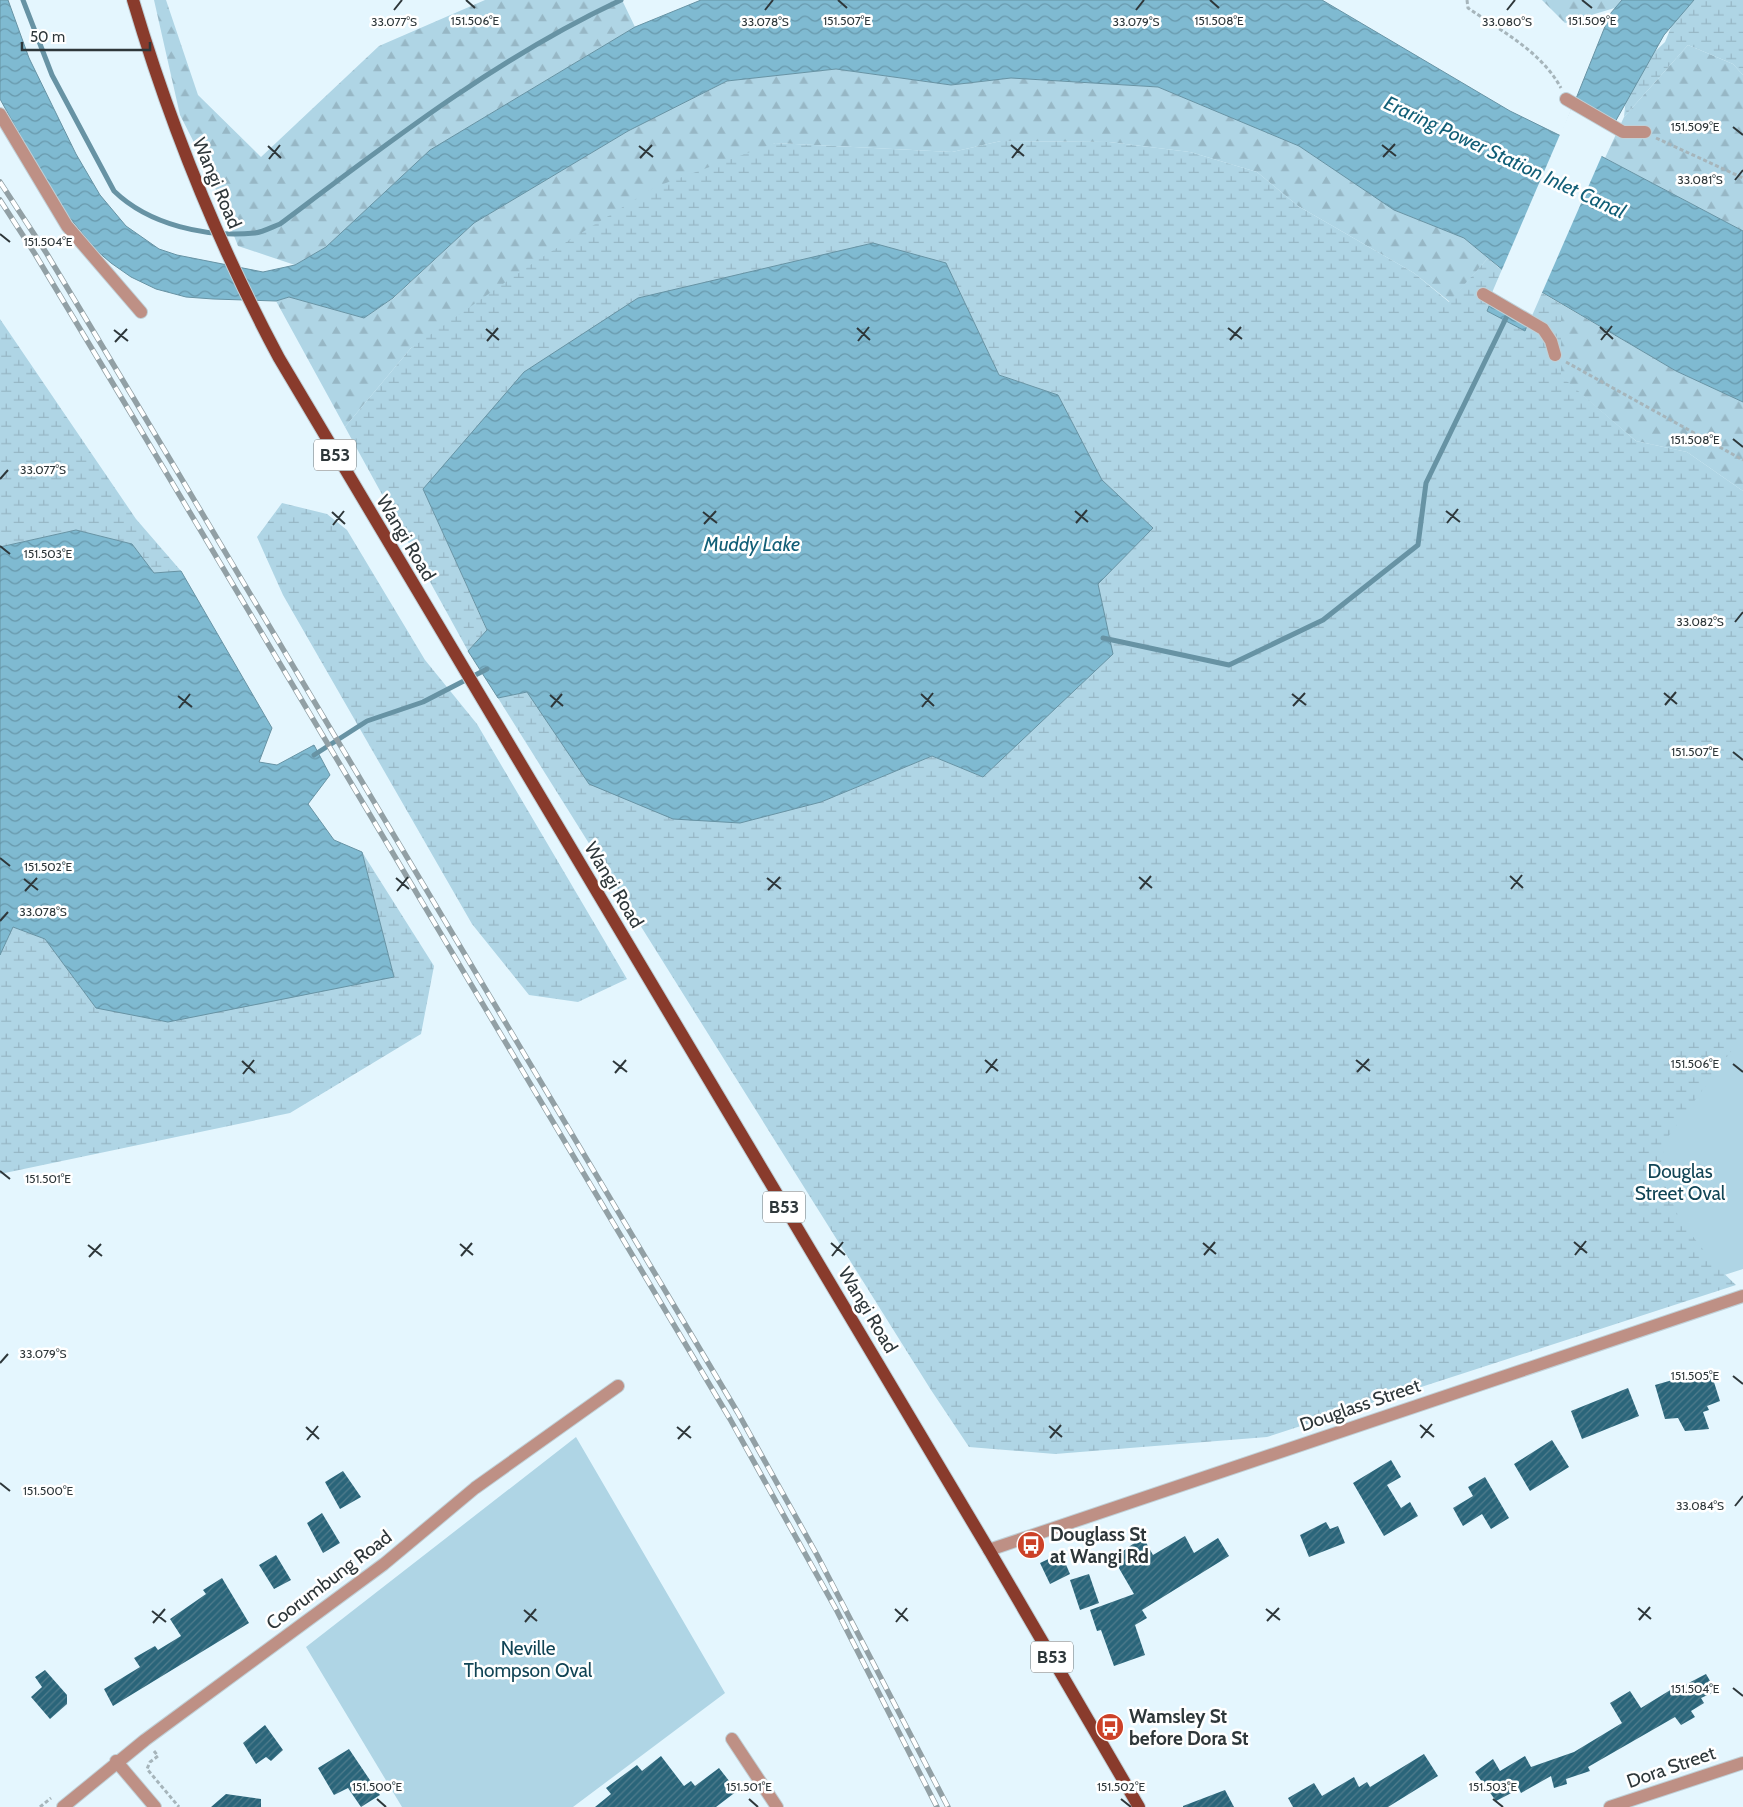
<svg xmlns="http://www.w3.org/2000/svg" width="1743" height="1807" font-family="Cabin,sans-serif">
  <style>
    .green { fill: #afd5e5 }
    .forest { fill: url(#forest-firs) }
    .wetland { fill: url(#wetland-marsh) }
    .water { fill: url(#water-waves); stroke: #6793a4 }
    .pier { fill: #e4f6fe }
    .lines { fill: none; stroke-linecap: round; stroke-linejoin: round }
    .stream { stroke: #6793a4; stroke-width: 5 }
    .building { fill: url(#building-hatch) }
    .minor-casing { stroke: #c0d0d7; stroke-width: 14 }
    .major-casing { stroke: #c0d0d7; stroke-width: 14 }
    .path { stroke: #a6b5bb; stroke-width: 3; stroke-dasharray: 4 2.5; stroke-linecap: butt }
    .minor { stroke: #be9085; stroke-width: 12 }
    .major { stroke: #893b2c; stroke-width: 12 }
    .rail-casing { stroke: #92a0a5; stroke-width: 5.5 }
    .rail { stroke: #fff; stroke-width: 4; stroke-dasharray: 11; stroke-linecap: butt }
    .ticks { fill: none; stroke: #2e373a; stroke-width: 2 }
    .labels { text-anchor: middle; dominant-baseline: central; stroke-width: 5; stroke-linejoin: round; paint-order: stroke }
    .shield { fill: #fff; stroke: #6d7375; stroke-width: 1 }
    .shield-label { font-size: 18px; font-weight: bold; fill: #2e373a }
    .street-label { font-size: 19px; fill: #2e373a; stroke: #fff }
    .park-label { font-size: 19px; fill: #145; stroke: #fff }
    .poi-label { font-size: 19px; font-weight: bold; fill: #2e373a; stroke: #fff; text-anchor: start }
    .water-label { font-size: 20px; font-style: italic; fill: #125f77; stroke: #fff }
    .ticks-label { font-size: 12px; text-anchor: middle; fill: #2e373a; stroke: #fff; stroke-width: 5; stroke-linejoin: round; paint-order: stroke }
  </style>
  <defs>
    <pattern id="forest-firs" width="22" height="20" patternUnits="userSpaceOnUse" patternTransform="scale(1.25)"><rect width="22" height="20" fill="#afd5e5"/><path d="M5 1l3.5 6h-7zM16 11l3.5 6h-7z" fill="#97b7c5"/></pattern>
    <pattern id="wetland-marsh" width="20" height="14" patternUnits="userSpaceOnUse" patternTransform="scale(1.25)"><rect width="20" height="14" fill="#afd5e5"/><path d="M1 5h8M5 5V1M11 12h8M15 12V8" fill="none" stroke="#97b7c5"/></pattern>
    <pattern id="water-waves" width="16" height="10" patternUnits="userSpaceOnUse" patternTransform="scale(1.25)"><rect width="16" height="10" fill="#7fbad1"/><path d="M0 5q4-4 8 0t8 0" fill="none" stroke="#6898ab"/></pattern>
    <pattern id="building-hatch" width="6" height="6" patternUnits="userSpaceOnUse" patternTransform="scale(1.25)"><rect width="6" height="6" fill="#2a657a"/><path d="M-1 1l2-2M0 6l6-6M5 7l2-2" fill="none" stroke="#507c8c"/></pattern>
  </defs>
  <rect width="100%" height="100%" fill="#e4f6fe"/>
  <!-- green -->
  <path class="green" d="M 1743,976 L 1743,1269 L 1662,1295 L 1647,1127 Z
    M 576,1437 L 725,1693 L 573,1807 L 402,1807 L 306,1647 Z"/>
  <!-- forest -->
  <path class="forest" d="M 154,0 L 166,0 L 198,95 L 261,157 L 379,46 L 485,0 L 622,0 L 635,27 L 430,150 L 326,247 L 295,265 L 238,246 L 209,172 L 180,115 Z
    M 1542,0 L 1641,0 L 1565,23 Z
    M 1688,45 L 1733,64 L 1743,75 L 1743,231 L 1605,158 L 1624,117 Z
    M 836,69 L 951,85 L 1011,78 L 1158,87 L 1299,146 L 1394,210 L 1464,238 L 1488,258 L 1450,302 L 1414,273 L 1298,206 L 1257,172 L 1190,152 L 1109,142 L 1001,141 L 952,152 L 775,143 L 411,348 L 345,427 L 276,301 L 289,297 L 364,318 L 394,298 L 474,223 L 628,131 L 727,81 Z
    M 1561,304 L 1676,371 L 1743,402 L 1743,491 L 1687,452 L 1636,441 L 1560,376 Z"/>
  <!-- wetland -->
  <path class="wetland" d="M 1682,0 L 1743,0 L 1743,75 L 1733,64 L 1688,45 L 1624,117 L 1628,77 L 1665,42 Z
    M 1001,141 L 1109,142 L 1190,152 L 1257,172 L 1298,206 L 1414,273 L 1449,302 L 1488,258 L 1498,267 L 1561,304 L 1561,376 L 1636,441 L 1687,452 L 1743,491 L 1743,1035 L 1665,1141 L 1660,1174 L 1680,1220 L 1716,1266 L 1736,1285 L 1267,1437 L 1055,1454 L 969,1447 L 931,1390 L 498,698 L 527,692 L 589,784 L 821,802 L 932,756 L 983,777 L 1112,654 L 1098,584 L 1153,528 L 1102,480 L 1058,395 L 999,375 L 946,263 L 423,489 L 487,631 L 468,651 L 345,427 L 411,348 L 536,261 L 655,187 L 775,143 L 952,152 Z
    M 0,319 L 136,519 L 181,571 L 154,574 L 132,544 L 76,530 L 0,547 Z
    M 282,503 L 327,514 L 347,530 L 425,660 L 477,724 L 627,979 L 578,1002 L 529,995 L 472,924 L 283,595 L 257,537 Z
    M 362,852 L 434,966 L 421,1034 L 290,1113 L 0,1174 L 0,955 L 13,927 L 45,939 L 96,1008 L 394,977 Z"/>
  <!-- water -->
  <path class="water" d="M 0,0 L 8,0 L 29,58 L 76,154 L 100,195 L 126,226 L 159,249 L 177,255 L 263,272 L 295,265 L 326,247 L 430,150 L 635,27 L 701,0 L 1322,0 L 1510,111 L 1561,136 L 1610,14 L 1622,0 L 1694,0 L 1664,35 L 1610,131 L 1599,155 L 1743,231 L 1743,402 L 1676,371 L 1540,291 L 1525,331 L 1487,311 L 1504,271 L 1464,238 L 1394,210 L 1299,146 L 1158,87 L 1011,78 L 951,85 L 836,69 L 727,81 L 628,131 L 474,223 L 393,298 L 364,318 L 289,297 L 276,301 L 213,299 L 186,297 L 156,289 L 131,277 L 111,263 L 96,250 L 65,212 L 51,191 L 0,99 Z
    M 873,243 L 946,263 L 999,375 L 1058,395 L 1102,480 L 1153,528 L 1098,584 L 1113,654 L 983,777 L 932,756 L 821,802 L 740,823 L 673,819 L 589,784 L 527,692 L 498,698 L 468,651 L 487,630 L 423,489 L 524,372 L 638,298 Z
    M 76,530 L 132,544 L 154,573 L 181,571 L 272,728 L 259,762 L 277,765 L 314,745 L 330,775 L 308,804 L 334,840 L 362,852 L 394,977 L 168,1022 L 96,1008 L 45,939 L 13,927 L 0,955 L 0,547 Z"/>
  <!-- pier -->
  <path class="pier" d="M 1571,109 L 1613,130 L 1531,318 L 1491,295 Z"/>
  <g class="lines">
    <!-- stream -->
    <path class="stream" d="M 23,0 L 52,75 L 114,191 C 149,225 207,238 255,233 C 263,232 272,227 280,224 C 389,142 497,58 621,0
      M 1103,638 L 1229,665 L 1323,620 L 1418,545 L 1426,483 L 1508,314
      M 314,755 L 367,721 L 423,702 L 487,669"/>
  </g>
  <!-- building -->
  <path class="building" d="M 1690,1375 L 1692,1382 L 1712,1376 L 1720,1401 L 1707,1406 L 1709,1410 L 1703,1412 L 1709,1429 L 1685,1431 L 1678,1418 L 1665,1419 L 1655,1385 Z
    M 1628,1388 L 1639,1416 L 1582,1439 L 1571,1411 Z
    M 1552,1440 L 1569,1467 L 1530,1491 L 1514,1464 Z
    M 1391,1460 L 1401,1477 L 1387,1485 L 1401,1508 L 1410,1502 L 1418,1516 L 1384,1536 L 1353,1483 Z
    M 343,1471 L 361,1497 L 340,1509 L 325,1482 Z
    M 1485,1477 L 1509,1518 L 1491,1529 L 1482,1514 L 1463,1526 L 1453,1508 L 1473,1496 L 1468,1487 Z
    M 322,1513 L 340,1543 L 323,1553 L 307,1523 Z
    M 1326,1522 L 1330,1529 L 1338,1526 L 1345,1543 L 1309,1557 L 1300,1535 Z
    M 1185,1536 L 1194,1553 L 1218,1538 L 1229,1556 L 1142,1610 L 1147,1618 L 1135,1625 L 1145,1655 L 1114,1666 L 1101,1630 L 1097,1631 L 1090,1610 L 1134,1594 L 1113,1558 L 1143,1537 L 1153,1555 Z
    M 1061,1553 L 1070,1574 L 1050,1584 L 1040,1563 Z
    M 276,1555 L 291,1580 L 274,1589 L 259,1565 Z
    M 1089,1574 L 1099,1603 L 1080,1610 L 1070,1580 Z
    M 222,1578 L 249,1623 L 113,1706 L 104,1689 L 140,1667 L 134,1658 L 155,1646 L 158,1650 L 181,1636 L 170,1619 L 206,1594 L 203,1590 Z
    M 45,1670 L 67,1695 L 67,1704 L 50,1719 L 31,1697 L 42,1687 L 35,1677 Z
    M 1706,1674 L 1716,1691 L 1701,1698 L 1704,1703 L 1691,1711 L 1695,1717 L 1681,1725 L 1675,1717 L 1588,1767 L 1590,1771 L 1566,1779 L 1567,1784 L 1554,1788 L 1551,1776 L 1521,1793 L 1519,1789 L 1496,1801 L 1475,1772 L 1493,1759 L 1500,1771 L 1525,1756 L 1531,1767 L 1574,1752 L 1622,1723 L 1610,1703 L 1630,1691 L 1641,1708 L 1672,1689 L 1673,1691 Z
    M 265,1725 L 283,1750 L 271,1761 L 266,1757 L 256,1764 L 243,1743 Z
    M 349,1749 L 380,1795 L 361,1807 L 348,1788 L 334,1795 L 318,1768 Z
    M 1424,1754 L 1438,1776 L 1388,1807 L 1293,1807 L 1288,1798 L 1314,1783 L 1322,1796 L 1354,1777 L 1359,1787 L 1367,1782 L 1370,1787 Z
    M 661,1756 L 684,1786 L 691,1781 L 695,1786 L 719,1768 L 737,1791 L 716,1807 L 595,1807 L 611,1794 L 606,1788 L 637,1765 L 642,1771 Z
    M 1225,1790 L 1234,1807 L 1183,1807 L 1183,1806 Z
    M 226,1794 L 261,1799 L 261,1807 L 211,1807 Z"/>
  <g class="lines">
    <defs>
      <path id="minor" d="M 1566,99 L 1623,132 L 1645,132
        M 0,114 L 67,226 L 141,312
        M 1483,294 L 1543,329 L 1551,341 L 1555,355
        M 989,1550 L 1743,1296
        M 732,1739 L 777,1807
        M 116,1761 L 155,1807
        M 63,1807 L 145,1740 L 384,1564 L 475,1488 L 618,1386
        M 1610,1807 L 1743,1763"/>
      <path id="major" d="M 133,0 C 170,125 218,244 279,358 L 989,1550 L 1139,1807"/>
    </defs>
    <!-- minor casing -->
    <use href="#minor" class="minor-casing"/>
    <!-- major casing -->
    <use href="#major" class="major-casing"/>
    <!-- path -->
    <path class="path" d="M 1467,0 L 1468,8 C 1501,31 1541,51 1561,88
      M 1656,138 L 1743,178
      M 1566,362 L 1743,460
      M 154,1751 L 158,1756 L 150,1762 L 147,1769 L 179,1807
      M 40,1807 L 51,1798"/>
    <!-- minor -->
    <use href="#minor" class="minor"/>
    <!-- major -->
    <use href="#major" class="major"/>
    <defs>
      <path id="rail" d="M 0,182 L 47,254 L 140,409 L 738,1413 L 817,1555 L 948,1807
        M 0,200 L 35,254 L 130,412 L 730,1419 L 837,1611 L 937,1807"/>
    </defs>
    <!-- rail casing -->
    <use href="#rail" class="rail-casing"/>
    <!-- rail -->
    <use href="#rail" class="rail"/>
  </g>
  <!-- ticks -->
  <path class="ticks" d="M 466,0 L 475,8M 838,0 L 847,8M 1210,0 L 1219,8M 1582,0 L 1592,8M 394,10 L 402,0M 765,10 L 773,0M 1136,10 L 1144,0M 1507,10 L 1515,0M 1733,127 L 1743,135M 1011,145 L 1024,156M 1382,145 L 1396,156M 268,146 L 281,158M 639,146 L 653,157M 1383,157 L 1395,144M 640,158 L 652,145M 1012,158 L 1023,144M 269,159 L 280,145M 1735,180 L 1743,170M 0,234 L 10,242M 1600,327 L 1613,339M 857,328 L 870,340M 1228,328 L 1242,339M 486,329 L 499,340M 114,330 L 128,341M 1230,340 L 1241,327M 1601,340 L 1612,326M 487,341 L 498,328M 858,341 L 869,327M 115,342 L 127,329M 1733,439 L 1743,447M 0,479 L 8,470M 1075,511 L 1088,522M 1446,511 L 1460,522M 332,512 L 345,524M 703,512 L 717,523M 1076,523 L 1087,510M 1447,523 L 1458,509M 704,524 L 716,511M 333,525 L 344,511M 0,546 L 10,554M 1735,622 L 1743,612M 1664,693 L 1677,704M 921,694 L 934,706M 1292,694 L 1306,705M 550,695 L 563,706M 178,696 L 192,707M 1665,705 L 1676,692M 1293,706 L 1305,693M 551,707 L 562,694M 922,707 L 933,693M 179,708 L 190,694M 1733,752 L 1743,760M 0,858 L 10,866M 1510,876 L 1523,888M 1139,877 L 1152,888M 396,878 L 409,889M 767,878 L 781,889M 24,879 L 38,890M 1140,889 L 1151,876M 1511,889 L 1522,875M 768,890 L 780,877M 25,891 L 37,878M 397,891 L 408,877M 0,921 L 8,912M 985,1060 L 998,1071M 1356,1060 L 1370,1071M 242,1061 L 255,1073M 613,1061 L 627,1072M 1733,1064 L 1743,1072M 1357,1072 L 1369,1059M 615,1073 L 626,1060M 986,1073 L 997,1059M 243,1074 L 254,1060M 0,1171 L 10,1179M 1574,1242 L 1587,1253M 831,1243 L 845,1255M 1203,1243 L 1216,1254M 460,1244 L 473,1255M 88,1245 L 102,1256M 1204,1255 L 1215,1242M 1575,1255 L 1586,1241M 461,1256 L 472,1243M 832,1256 L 843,1242M 89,1257 L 101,1244M 0,1363 L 8,1354M 1733,1376 L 1743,1384M 1420,1425 L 1434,1437M 1049,1426 L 1062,1437M 306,1427 L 319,1439M 677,1427 L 691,1438M 1050,1438 L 1061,1425M 1421,1438 L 1432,1424M 678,1439 L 690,1426M 307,1440 L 318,1426M 0,1483 L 10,1491M 1735,1506 L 1743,1496M 1638,1608 L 1651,1619M 895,1609 L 908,1621M 1266,1609 L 1280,1620M 524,1610 L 537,1621M 152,1611 L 166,1622M 1639,1620 L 1650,1607M 1267,1621 L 1279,1608M 525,1622 L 536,1609M 896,1622 L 907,1608M 153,1623 L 165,1609M 1733,1688 L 1743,1696M 377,1799 L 386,1807M 749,1799 L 758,1807M 1121,1799 L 1131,1807M 1493,1799 L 1503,1807"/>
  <!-- icons -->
  <defs>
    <symbol id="bus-disc" viewBox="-11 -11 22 22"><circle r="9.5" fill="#cc4127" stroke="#fff"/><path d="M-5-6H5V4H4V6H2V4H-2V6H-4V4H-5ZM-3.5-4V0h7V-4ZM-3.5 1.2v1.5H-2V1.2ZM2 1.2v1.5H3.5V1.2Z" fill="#fff"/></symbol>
  </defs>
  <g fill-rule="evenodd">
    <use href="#bus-disc" x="1015" y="1529" width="32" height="32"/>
    <use href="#bus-disc" x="1094" y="1711" width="32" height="32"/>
  </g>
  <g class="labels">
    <!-- shield labels -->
    <g class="shield">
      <rect x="314" y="439.5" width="42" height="31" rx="4"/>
      <rect x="763" y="1191.5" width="42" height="31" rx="4"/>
      <rect x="1031" y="1641.5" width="42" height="31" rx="4"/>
    </g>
    <g class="shield-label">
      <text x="335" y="455">B53</text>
      <text x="784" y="1207">B53</text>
      <text x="1052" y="1657">B53</text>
    </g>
    <!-- street labels -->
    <g class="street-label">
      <text transform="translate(217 183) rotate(67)">Wangi Road</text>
      <text transform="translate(406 538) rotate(59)">Wangi Road</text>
      <text transform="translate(614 885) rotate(59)">Wangi Road</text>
      <text transform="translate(868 1310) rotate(59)">Wangi Road</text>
      <text transform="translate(1360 1405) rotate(-19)">Douglass Street</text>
      <text transform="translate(329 1580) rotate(-37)">Coorumbung Road</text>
      <text transform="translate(1671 1767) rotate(-19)">Dora Street</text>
    </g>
    <!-- park labels -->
    <g class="park-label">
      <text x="1680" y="1171">Douglas<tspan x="1680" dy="22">Street Oval</tspan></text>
      <text x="528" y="1648">Neville<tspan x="528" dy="22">Thompson Oval</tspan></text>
    </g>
    <!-- poi labels -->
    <g class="poi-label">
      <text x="1050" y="1534">Douglass St<tspan x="1050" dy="22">at Wangi Rd</tspan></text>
      <text x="1129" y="1716">Wamsley St<tspan x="1129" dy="22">before Dora St</tspan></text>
    </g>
    <!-- water labels -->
    <g class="water-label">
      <text transform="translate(1505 157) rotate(25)">Eraring Power Station Inlet Canal</text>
      <text x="752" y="544">Muddy Lake</text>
    </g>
  </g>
  <g class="ticks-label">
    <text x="475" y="25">151.506°E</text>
    <text x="847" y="25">151.507°E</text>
    <text x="1219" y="25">151.508°E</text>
    <text x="1592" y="25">151.509°E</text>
    <text x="394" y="26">33.077°S</text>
    <text x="765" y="26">33.078°S</text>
    <text x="1136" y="26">33.079°S</text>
    <text x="1507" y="26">33.080°S</text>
    <text x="1695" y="131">151.509°E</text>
    <text x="1700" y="184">33.081°S</text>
    <text x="48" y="246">151.504°E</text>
    <text x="1695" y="444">151.508°E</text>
    <text x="43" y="474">33.077°S</text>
    <text x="48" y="558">151.503°E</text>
    <text x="1700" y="626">33.082°S</text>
    <text x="1695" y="756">151.507°E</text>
    <text x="48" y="871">151.502°E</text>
    <text x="43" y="916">33.078°S</text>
    <text x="1695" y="1068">151.506°E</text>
    <text x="48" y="1183">151.501°E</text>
    <text x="43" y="1358">33.079°S</text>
    <text x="1695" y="1380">151.505°E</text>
    <text x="48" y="1495">151.500°E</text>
    <text x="1700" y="1510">33.084°S</text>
    <text x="1695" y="1693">151.504°E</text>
    <text x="377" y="1791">151.500°E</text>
    <text x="749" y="1791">151.501°E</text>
    <text x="1121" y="1791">151.502°E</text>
    <text x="1493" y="1791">151.503°E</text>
  </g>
  <!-- scale -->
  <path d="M22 42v8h128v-8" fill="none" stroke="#2e373a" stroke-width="2.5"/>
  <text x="30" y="42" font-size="15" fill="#2e373a" stroke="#ffffff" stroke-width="4" paint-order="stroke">50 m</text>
</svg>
